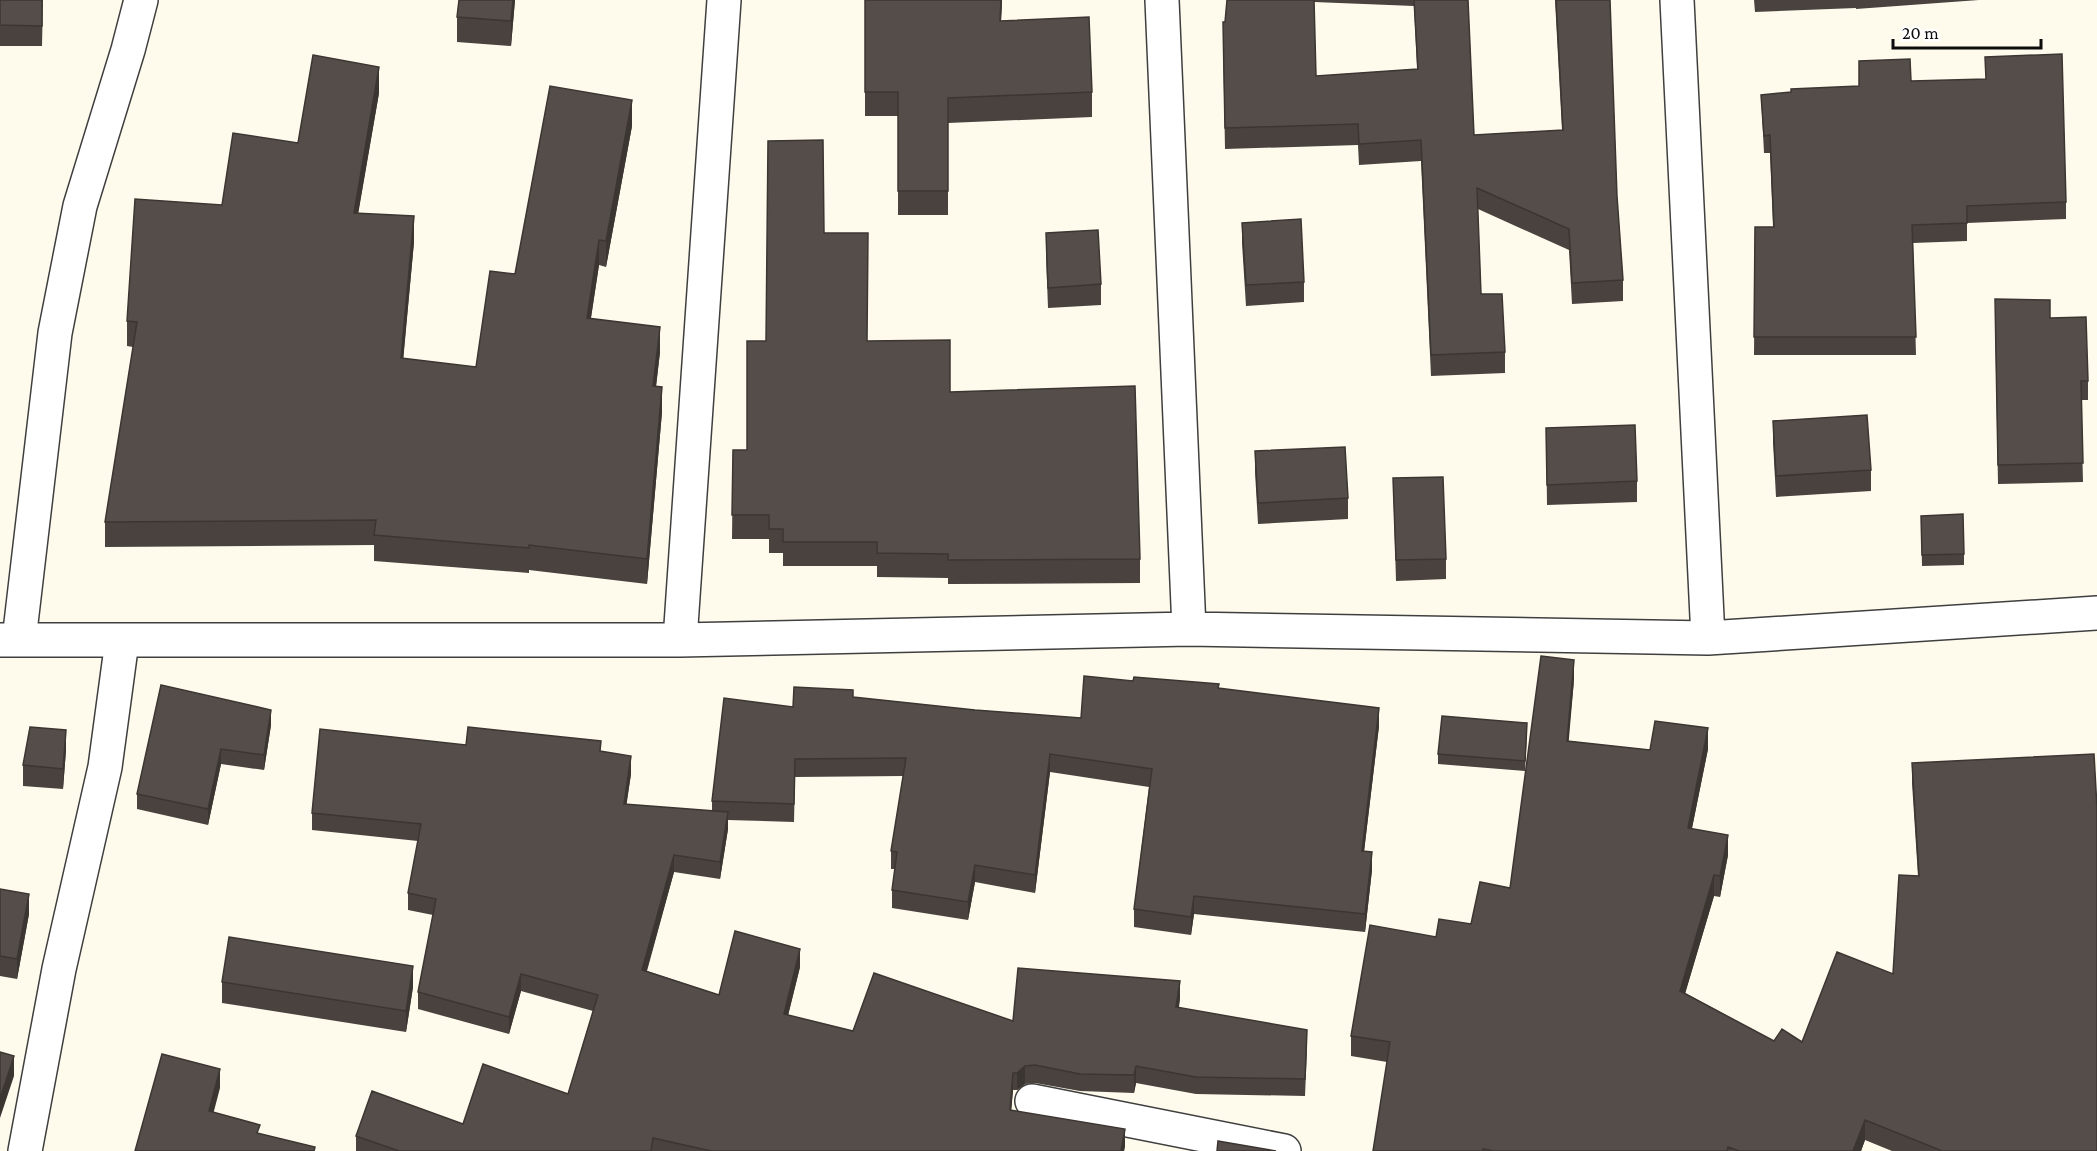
<svg xmlns="http://www.w3.org/2000/svg" width="2097" height="1151" font-family="'Crimson Pro',serif">
  <style>
    .lines { fill: none; stroke-linecap: round; stroke-linejoin: round }
    .minor-casing { stroke: #3f3f3f; stroke-width: 36 }
    .minor { stroke: #fff; stroke-width: 33 }
    .wall { fill: #49423f; fill-rule: evenodd }
    .shaded-wall { fill: #3c3633 }
    .building { fill: #554d49; stroke: #3c3633; stroke-width: 1.5 }
  </style>
  <rect width="100%" height="100%" fill="#fffbec"/>
  <g class="lines">
    <defs>
      <path id="minor" d="M 1162,0 L 1189,629
        M 1677,0 L 1708,638
        M 0,640 L 680,640 L 1189,629 L 1708,638 L 2097,613
        M 19,640 L 55,333 L 80,206 L 128,50 L 141,0
        M 680,640 L 724,0
        M 1032,1101 L 1284,1151
        M 25,1151 L 59,969 L 105,767 L 122,641"/>
    </defs>
    <!-- minor casing -->
    <use href="#minor" class="minor-casing"/>
    <!-- minor -->
    <use href="#minor" class="minor"/>
  </g>
  <!-- wall -->
  <path class="wall" d="M 0,0 L 43,0 L 42,46 L 0,46 Z
    M 459,0 L 515,0 L 511,46 L 457,42 L 457,17 Z
    M 865,0 L 1002,0 L 1001,21 L 1092,92 L 1092,117 L 948,123 L 948,215 L 898,215 L 898,116 L 865,116 Z
    M 1227,0 L 1468,0 L 1474,135 L 1562,130 L 1555,0 L 1610,0 L 1617,196 L 1623,280 L 1623,301 L 1572,304 L 1569,250 L 1478,209 L 1481,294 L 1505,352 L 1505,373 L 1431,376 L 1421,161 L 1359,165 L 1358,145 L 1225,149 L 1223,43 ZM 1314,2 L 1414,6 L 1417,69 L 1316,76 Z
    M 1754,0 L 1979,0 L 1856,9 L 1856,8 L 1755,12 Z
    M 1859,86 L 2066,202 L 2066,219 L 1967,223 L 1967,241 L 1913,243 L 1916,355 L 1754,355 L 1755,227 L 1773,227 L 1770,153 L 1764,153 L 1761,95 Z
    M 379,93 L 358,213 L 414,242 L 403,359 L 476,367 L 515,274 L 632,126 L 606,267 L 599,265 L 591,318 L 660,352 L 656,387 L 662,412 L 647,584 L 529,570 L 529,573 L 374,561 L 374,545 L 105,547 L 105,522 L 133,347 L 127,346 L 127,321 L 222,205 L 298,143 Z
    M 1242,223 L 1304,282 L 1304,302 L 1246,306 L 1242,243 Z
    M 824,233 L 867,341 L 950,392 L 1140,559 L 1140,583 L 948,584 L 948,578 L 877,577 L 877,566 L 783,566 L 783,553 L 769,553 L 769,539 L 732,539 L 733,450 L 747,450 L 766,341 Z
    M 1046,233 L 1101,284 L 1101,305 L 1048,308 L 1046,254 Z
    M 1995,318 L 2050,318 L 2088,381 L 2088,400 L 2081,400 L 2083,482 L 1998,484 Z
    M 1773,421 L 1871,470 L 1871,491 L 1776,497 L 1773,442 Z
    M 1546,428 L 1637,481 L 1637,502 L 1547,505 Z
    M 1255,451 L 1348,498 L 1348,519 L 1258,524 L 1255,472 Z
    M 1393,478 L 1446,559 L 1446,579 L 1396,581 Z
    M 1921,516 L 1964,554 L 1964,565 L 1922,566 Z
    M 1574,680 L 1568,741 L 1650,750 L 1708,749 L 1692,828 L 1728,855 L 1720,897 L 1714,896 L 1685,993 L 1774,1041 L 1802,1042 L 1893,974 L 1918,876 L 1912,783 L 1912,763 L 2097,1151 L 1892,1151 L 1865,1140 L 1861,1151 L 1373,1151 L 1387,1062 L 1351,1056 L 1351,1036 L 1436,937 L 1471,924 L 1510,888 Z
    M 1133,681 L 1219,688 L 1379,726 L 1364,851 L 1372,870 L 1365,932 L 1194,914 L 1191,935 L 1134,927 L 1134,909 L 1149,787 L 1050,772 L 1035,893 L 975,882 L 968,920 L 892,908 L 892,890 L 895,869 L 891,869 L 891,851 L 903,776 L 795,777 L 794,822 L 728,820 L 728,829 L 720,879 L 674,872 L 647,971 L 719,995 L 800,967 L 788,1015 L 853,1031 L 1013,1021 L 1180,998 L 1179,1007 L 1307,1048 L 1305,1096 L 1196,1094 L 1136,1083 L 1134,1093 L 1080,1091 L 1035,1083 L 1025,1084 L 1017,1090 L 1013,1090 L 1011,1110 L 1125,1146 L 1124,1151 L 356,1151 L 356,1136 L 463,1124 L 568,1094 L 593,1011 L 521,991 L 509,1034 L 418,1009 L 418,992 L 433,915 L 408,910 L 408,893 L 418,841 L 312,830 L 312,813 L 466,745 L 601,752 L 631,774 L 626,805 L 712,811 L 712,801 L 793,707 L 853,697 L 975,710 L 1081,718 Z
    M 161,685 L 271,725 L 264,770 L 221,764 L 208,825 L 137,809 L 137,794 Z
    M 1527,734 L 1525,771 L 1438,764 L 1438,754 Z
    M 66,750 L 63,789 L 23,786 L 23,765 Z
    M 0,889 L 29,914 L 17,979 L 0,976 Z
    M 222,982 L 413,987 L 406,1032 L 222,1003 Z"/>
  <!-- shaded-wall -->
  <path class="shaded-wall" d="M 513,0 L 515,0 L 511,46 L 511,21 Z
    M 1001,0 L 1002,0 L 1000,45 L 1000,21 Z
    M 379,67 L 379,93 L 354,238 L 354,213 Z
    M 632,100 L 632,126 L 606,267 L 606,241 Z
    M 414,216 L 414,242 L 401,384 L 401,358 Z
    M 599,240 L 599,265 L 587,343 L 587,318 Z
    M 660,327 L 660,352 L 653,411 L 653,386 Z
    M 662,387 L 662,412 L 647,584 L 647,559 Z
    M 1574,660 L 1574,680 L 1567,761 L 1567,741 Z
    M 1379,708 L 1379,726 L 1362,869 L 1362,851 Z
    M 271,710 L 271,725 L 264,770 L 264,755 Z
    M 1708,728 L 1708,749 L 1688,848 L 1688,828 Z
    M 66,730 L 66,750 L 63,789 L 63,769 Z
    M 221,749 L 221,764 L 208,825 L 208,809 Z
    M 1050,754 L 1050,772 L 1035,893 L 1035,875 Z
    M 631,756 L 631,774 L 624,822 L 624,804 Z
    M 728,812 L 728,829 L 720,879 L 720,862 Z
    M 1728,835 L 1728,855 L 1720,897 L 1720,876 Z
    M 1372,852 L 1372,870 L 1365,932 L 1365,914 Z
    M 674,855 L 674,872 L 642,987 L 642,970 Z
    M 975,865 L 975,882 L 968,920 L 968,902 Z
    M 1714,875 L 1714,896 L 1680,1011 L 1680,991 Z
    M 29,894 L 29,914 L 17,979 L 17,959 Z
    M 1194,896 L 1194,914 L 1191,935 L 1191,917 Z
    M 800,949 L 800,967 L 784,1032 L 784,1014 Z
    M 413,966 L 413,987 L 406,1032 L 406,1011 Z
    M 521,974 L 521,991 L 509,1034 L 509,1017 Z
    M 1180,981 L 1180,998 L 1176,1024 L 1176,1007 Z
    M 14,1056 L 14,1076 L 0,1118 L 0,1099 Z
    M 1025,1066 L 1025,1084 L 1017,1090 L 1017,1073 Z
    M 1136,1066 L 1136,1083 L 1134,1093 L 1134,1075 Z
    M 220,1069 L 220,1088 L 209,1130 L 209,1111 Z
    M 1013,1073 L 1013,1090 L 1010,1127 L 1010,1110 Z
    M 1865,1120 L 1865,1140 L 1861,1151 L 1853,1151 Z
    M 1125,1129 L 1125,1146 L 1124,1151 L 1121,1151 Z"/>
  <!-- building -->
  <path class="building" d="M 0,0 L 42,0 L 42,26 L 0,25 Z
    M 459,0 L 513,0 L 511,21 L 457,17 Z
    M 865,0 L 1001,0 L 1000,21 L 1089,17 L 1092,92 L 948,98 L 948,191 L 898,191 L 898,92 L 865,92 Z
    M 1227,0 L 1314,0 L 1316,76 L 1418,69 L 1414,0 L 1468,0 L 1474,135 L 1563,130 L 1556,0 L 1610,0 L 1617,196 L 1623,280 L 1572,283 L 1569,229 L 1477,188 L 1481,294 L 1502,294 L 1505,352 L 1431,355 L 1421,140 L 1359,144 L 1358,124 L 1225,128 L 1223,22 L 1225,22 Z
    M 2062,54 L 2066,202 L 1967,206 L 1967,223 L 1912,225 L 1916,337 L 1754,337 L 1755,227 L 1774,227 L 1770,135 L 1764,136 L 1761,95 L 1791,92 L 1791,89 L 1859,86 L 1859,61 L 1910,59 L 1911,81 L 1986,79 L 1985,57 Z
    M 313,55 L 379,67 L 354,213 L 414,216 L 401,358 L 476,367 L 490,271 L 515,274 L 550,86 L 632,100 L 606,241 L 599,240 L 587,318 L 660,327 L 653,386 L 662,387 L 647,559 L 529,545 L 529,548 L 374,535 L 376,520 L 105,522 L 137,322 L 127,321 L 135,199 L 222,205 L 233,133 L 298,143 Z
    M 823,140 L 824,233 L 868,233 L 867,341 L 950,340 L 950,392 L 1135,386 L 1140,559 L 948,560 L 948,554 L 877,553 L 877,542 L 783,542 L 783,529 L 769,529 L 769,515 L 732,515 L 733,450 L 747,450 L 747,341 L 766,341 L 768,141 Z
    M 1301,219 L 1304,282 L 1246,285 L 1242,223 Z
    M 1098,230 L 1101,284 L 1048,288 L 1046,233 Z
    M 1995,299 L 2050,300 L 2050,318 L 2086,317 L 2088,381 L 2081,381 L 2083,463 L 1998,465 Z
    M 1867,415 L 1871,470 L 1776,476 L 1773,421 Z
    M 1635,425 L 1637,481 L 1547,485 L 1546,428 Z
    M 1345,447 L 1348,498 L 1258,503 L 1255,451 Z
    M 1443,477 L 1446,559 L 1396,560 L 1393,478 Z
    M 1963,514 L 1964,554 L 1922,555 L 1921,516 Z
    M 1541,656 L 1574,660 L 1567,741 L 1650,750 L 1655,721 L 1708,728 L 1688,828 L 1728,835 L 1720,876 L 1714,875 L 1680,991 L 1774,1041 L 1782,1029 L 1802,1042 L 1837,952 L 1893,974 L 1899,875 L 1919,876 L 1912,763 L 2094,754 L 2097,808 L 2097,1151 L 1940,1151 L 1940,1150 L 1865,1120 L 1853,1151 L 1739,1151 L 1728,1147 L 1727,1151 L 1494,1151 L 1483,1149 L 1483,1151 L 1373,1151 L 1390,1042 L 1351,1036 L 1370,925 L 1436,937 L 1439,919 L 1471,924 L 1480,882 L 1510,888 Z
    M 1084,676 L 1133,681 L 1134,677 L 1219,684 L 1218,688 L 1379,708 L 1362,851 L 1372,852 L 1365,914 L 1194,896 L 1191,917 L 1134,909 L 1152,769 L 1050,754 L 1035,875 L 975,865 L 968,902 L 892,890 L 897,852 L 891,851 L 906,758 L 795,759 L 794,804 L 712,801 L 724,698 L 793,707 L 794,687 L 853,690 L 853,697 L 975,710 L 1081,718 Z
    M 161,685 L 271,710 L 264,755 L 221,749 L 208,809 L 137,794 Z
    M 1442,716 L 1527,723 L 1525,761 L 1438,754 Z
    M 30,727 L 66,730 L 63,769 L 23,765 Z
    M 468,727 L 601,741 L 600,751 L 631,756 L 624,804 L 728,812 L 720,862 L 674,855 L 642,970 L 719,995 L 735,931 L 800,949 L 784,1014 L 853,1031 L 874,973 L 1013,1021 L 1018,968 L 1180,981 L 1176,1007 L 1307,1030 L 1305,1079 L 1196,1077 L 1136,1066 L 1134,1075 L 1080,1074 L 1035,1065 L 1025,1066 L 1017,1073 L 1013,1073 L 1010,1110 L 1125,1129 L 1121,1151 L 711,1151 L 653,1138 L 651,1151 L 399,1151 L 356,1136 L 372,1091 L 463,1124 L 483,1064 L 568,1094 L 598,995 L 521,974 L 509,1017 L 418,992 L 436,899 L 408,893 L 421,824 L 312,813 L 320,729 L 466,745 Z
    M 0,889 L 29,894 L 17,959 L 0,956 Z
    M 229,937 L 413,966 L 406,1011 L 222,982 Z
    M 0,1052 L 14,1056 L 0,1099 Z
    M 162,1054 L 220,1069 L 209,1111 L 260,1125 L 257,1133 L 315,1147 L 314,1151 L 135,1151 Z
    M 1218,1141 L 1276,1151 L 1217,1151 Z"/>
  <!-- scale -->
  <path d="M1893 39v9h148v-9" fill="none" stroke="#0c0c0c" stroke-width="3"/>
  <text x="1902" y="39" font-size="18" fill="#0c0c0c" stroke="#ffffff" stroke-width="4.5" paint-order="stroke">20 m</text>
</svg>
